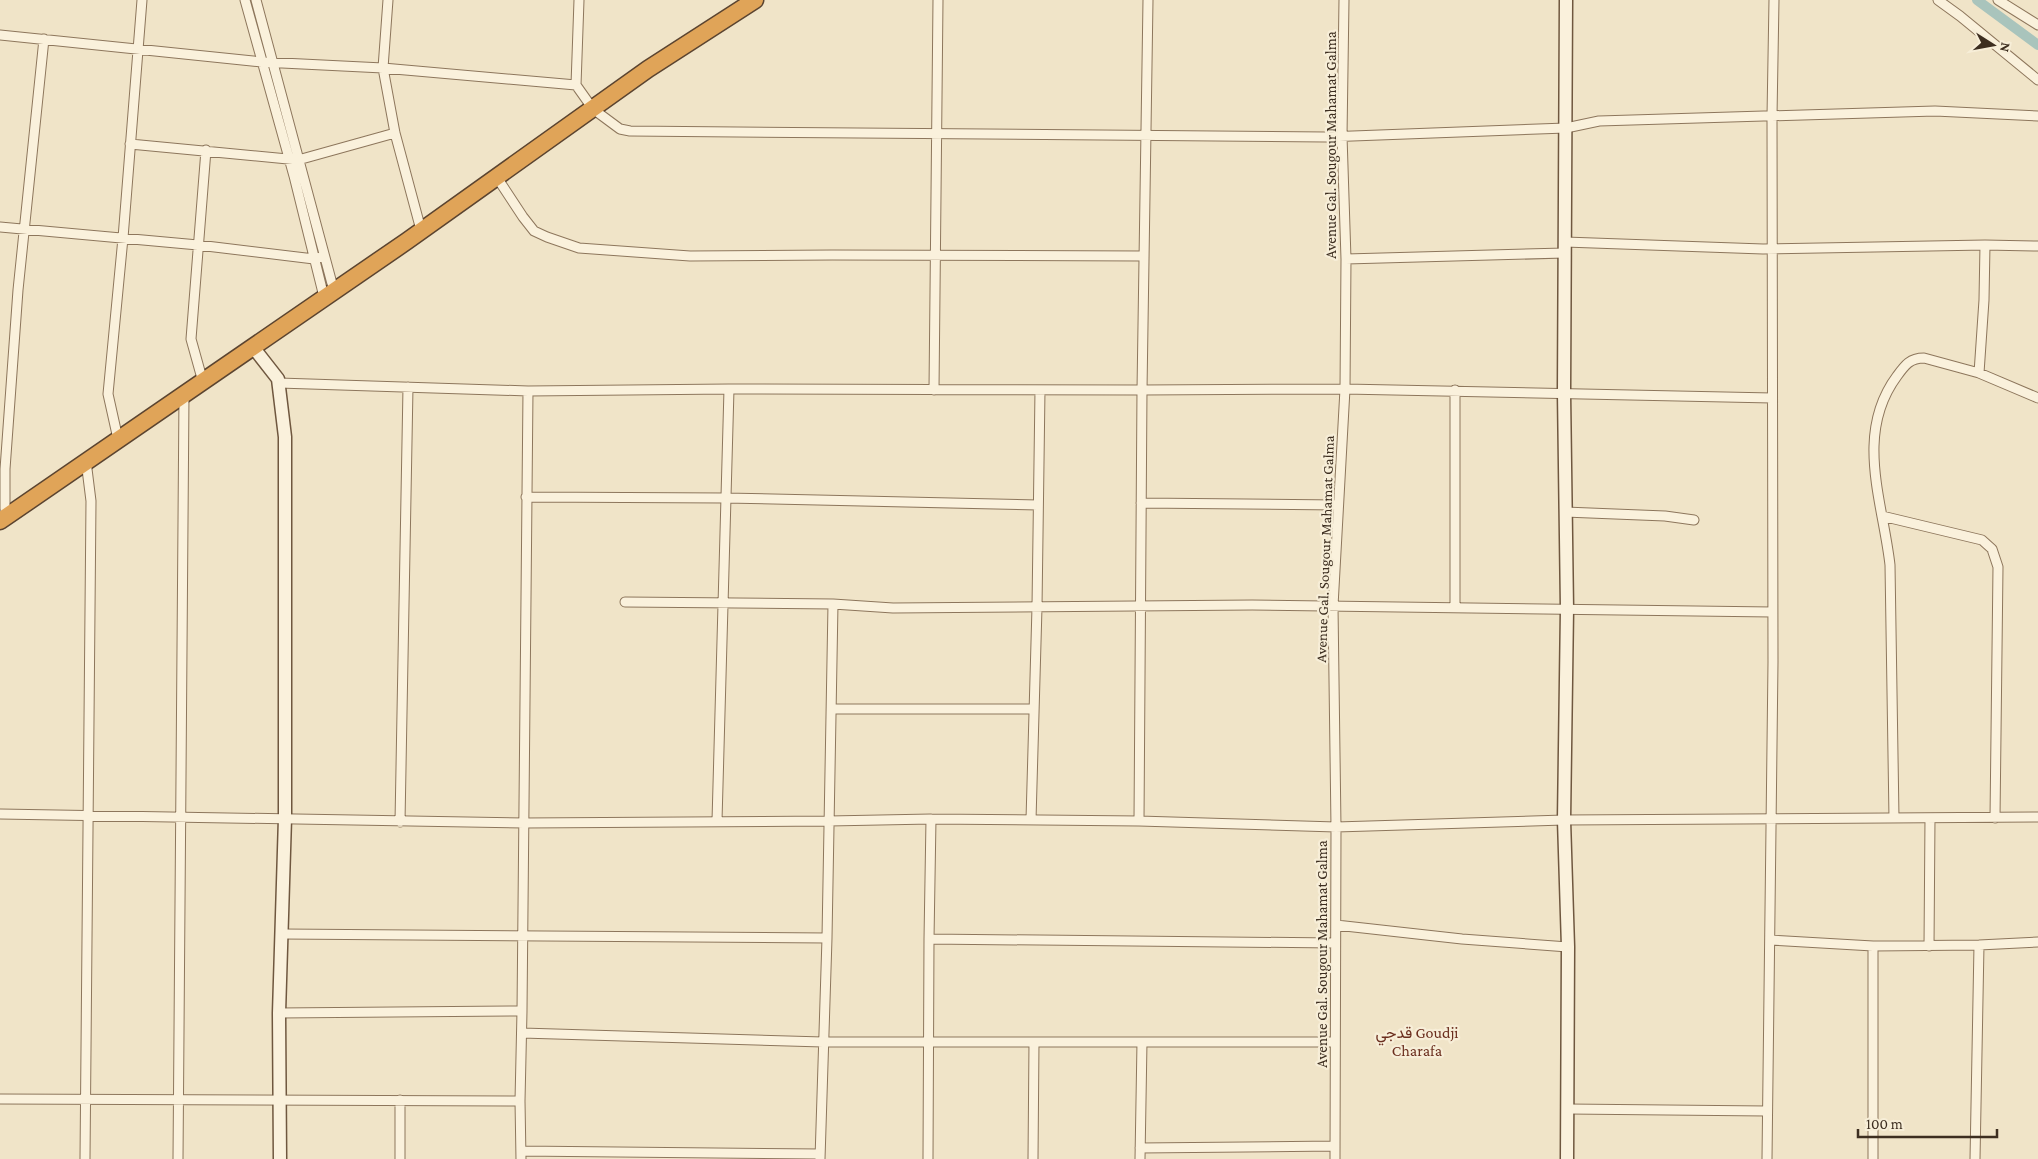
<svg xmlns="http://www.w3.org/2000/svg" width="2038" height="1159" font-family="'Crimson Pro',Vazirmatn,serif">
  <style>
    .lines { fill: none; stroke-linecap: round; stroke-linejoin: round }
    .canal { stroke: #a9c4bc; stroke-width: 10 }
    .street-casing { stroke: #8d765c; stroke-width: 11 }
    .secondary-casing { stroke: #6f573f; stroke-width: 15 }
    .highway-casing { stroke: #5b4430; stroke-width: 19 }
    .street { stroke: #faf1dc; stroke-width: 9 }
    .secondary { stroke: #faf1dc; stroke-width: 12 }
    .highway { stroke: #e0a458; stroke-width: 16 }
    .labels { text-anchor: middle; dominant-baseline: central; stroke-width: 4.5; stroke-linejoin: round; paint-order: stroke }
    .street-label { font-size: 15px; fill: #3d2e20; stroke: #f7eed8 }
    .neighbourhood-label { font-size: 16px; fill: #6b2e1e; stroke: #f7eed8 }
  </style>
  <rect width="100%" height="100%" fill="#f0e4c8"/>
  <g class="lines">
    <!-- canal -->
    <path class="canal" d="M 1977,0 L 2038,45"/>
    <defs>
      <path id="street" d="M 245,0 L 294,176 L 324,297
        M 256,0 L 334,291
        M 388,0 L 383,68 L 395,133 L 421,230
        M 579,0 L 576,85 L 593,109 L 620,129 L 630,131 L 1326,137 L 1566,128 L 1599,121 L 1935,111 L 2038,116
        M 1938,0 L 1960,16 L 2038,80
        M 1998,0 L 2038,25
        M 0,35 L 262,62 L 383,68 L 576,85
        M 130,144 L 298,160 L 395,133
        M 496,176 L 523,217 L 534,231 L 547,237 L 579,248 L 690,256 L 832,255 L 1144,256
        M 0,227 L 198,245 L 314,259 L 324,256
        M 1565,242 L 1763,249 L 1985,245 L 2038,246
        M 1346,259 L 1565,253
        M 1979,373 L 1984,300 L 1985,245
        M 203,382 L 191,339 L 206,150
        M 279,383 L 528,391 L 729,389 L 1142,390 L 1345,389 L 1772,398
        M 934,390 L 938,0
        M 1455,390 L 1455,608
        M 118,439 L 108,394 L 123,238 L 142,0
        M 526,497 L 725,498 L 1038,505
        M 1141,503 L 1338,505
        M 1565,512 L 1665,516 L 1694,520
        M 1882,516 L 1982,540 L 1992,549 L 1998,567 L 1995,818
        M 5,517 L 5,469 L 18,290 L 44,39
        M 625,602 L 833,604 L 893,608 L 1252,605 L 1772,612
        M 831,709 L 1034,709
        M 0,814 L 524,823 L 829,821 L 931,819 L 1139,821 L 1336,827 L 1564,820 L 2038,817
        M 1894,818 L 1890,565 C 1883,502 1854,434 1897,376 C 1905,365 1910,358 1924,358 L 1979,373 L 2038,398
        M 931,819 L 929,939 L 1335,943
        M 1031,820 L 1037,607 L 1040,390
        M 717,821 L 729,389
        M 1139,821 L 1142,390 L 1148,0
        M 400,822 L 408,387
        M 1336,925 L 1462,939 L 1568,947
        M 282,934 L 827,938
        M 1770,940 L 1873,946 L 1979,945 L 2038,942
        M 1929,946 L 1930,818
        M 279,1013 L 522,1011
        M 522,1033 L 823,1042 L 1335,1042
        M 0,1099 L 520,1101 L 521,1159
        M 520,1101 L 522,1011 L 528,391
        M 1568,1109 L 1766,1111
        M 1140,1148 L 1335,1146
        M 521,1151 L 820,1154
        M 85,1159 L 91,501 L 86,461
        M 178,1159 L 184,394
        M 400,1159 L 400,1100
        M 820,1159 L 827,938 L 833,604
        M 928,1159 L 929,939
        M 1033,1159 L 1034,1042
        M 1140,1159 L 1142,1042
        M 1335,1159 L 1336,827 L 1333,606 L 1345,389 L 1346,259 L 1342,136 L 1344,0
        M 1767,1159 L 1773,662 L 1772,116 L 1774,0
        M 1873,1159 L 1873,946
        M 1975,1159 L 1979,945"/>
      <path id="secondary" d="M 1566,0 L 1564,393 L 1567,609 L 1564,820 L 1568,947 L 1567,1159
        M 253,347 L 278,379 L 285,437 L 285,818 L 279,1013 L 280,1159"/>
      <path id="highway" d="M 0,521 L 407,241 L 648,69 L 755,0"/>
    </defs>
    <!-- street casing -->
    <use href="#street" class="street-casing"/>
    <!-- secondary casing -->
    <use href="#secondary" class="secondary-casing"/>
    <!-- highway casing -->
    <use href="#highway" class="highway-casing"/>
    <!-- street -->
    <use href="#street" class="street"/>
    <!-- secondary -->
    <use href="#secondary" class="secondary"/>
    <!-- highway -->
    <use href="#highway" class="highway"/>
  </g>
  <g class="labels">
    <!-- street labels -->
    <g class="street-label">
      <text transform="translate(1331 145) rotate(-90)">Avenue Gal. Sougour Mahamat Galma</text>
      <text transform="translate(1325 549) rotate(-88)">Avenue Gal. Sougour Mahamat Galma</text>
      <text transform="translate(1322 954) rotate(-90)">Avenue Gal. Sougour Mahamat Galma</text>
    </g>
    <!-- neighbourhood labels -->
    <g class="neighbourhood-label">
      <text x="1417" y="1032">قدجي Goudji<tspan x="1417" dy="18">Charafa</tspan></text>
    </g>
  </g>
  <!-- north arrow -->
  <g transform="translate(1993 45) rotate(101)" stroke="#f7eed8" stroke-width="4" paint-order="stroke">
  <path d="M0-4L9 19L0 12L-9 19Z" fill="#3d2e20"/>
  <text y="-8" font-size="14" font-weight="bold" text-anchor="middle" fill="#3d2e20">N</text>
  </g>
  <!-- scale -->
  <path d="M1858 1129v8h139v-8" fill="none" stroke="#3d2e20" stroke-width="2.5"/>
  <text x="1866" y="1129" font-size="15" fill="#3d2e20" stroke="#f7eed8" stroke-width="4" paint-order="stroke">100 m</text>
</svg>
